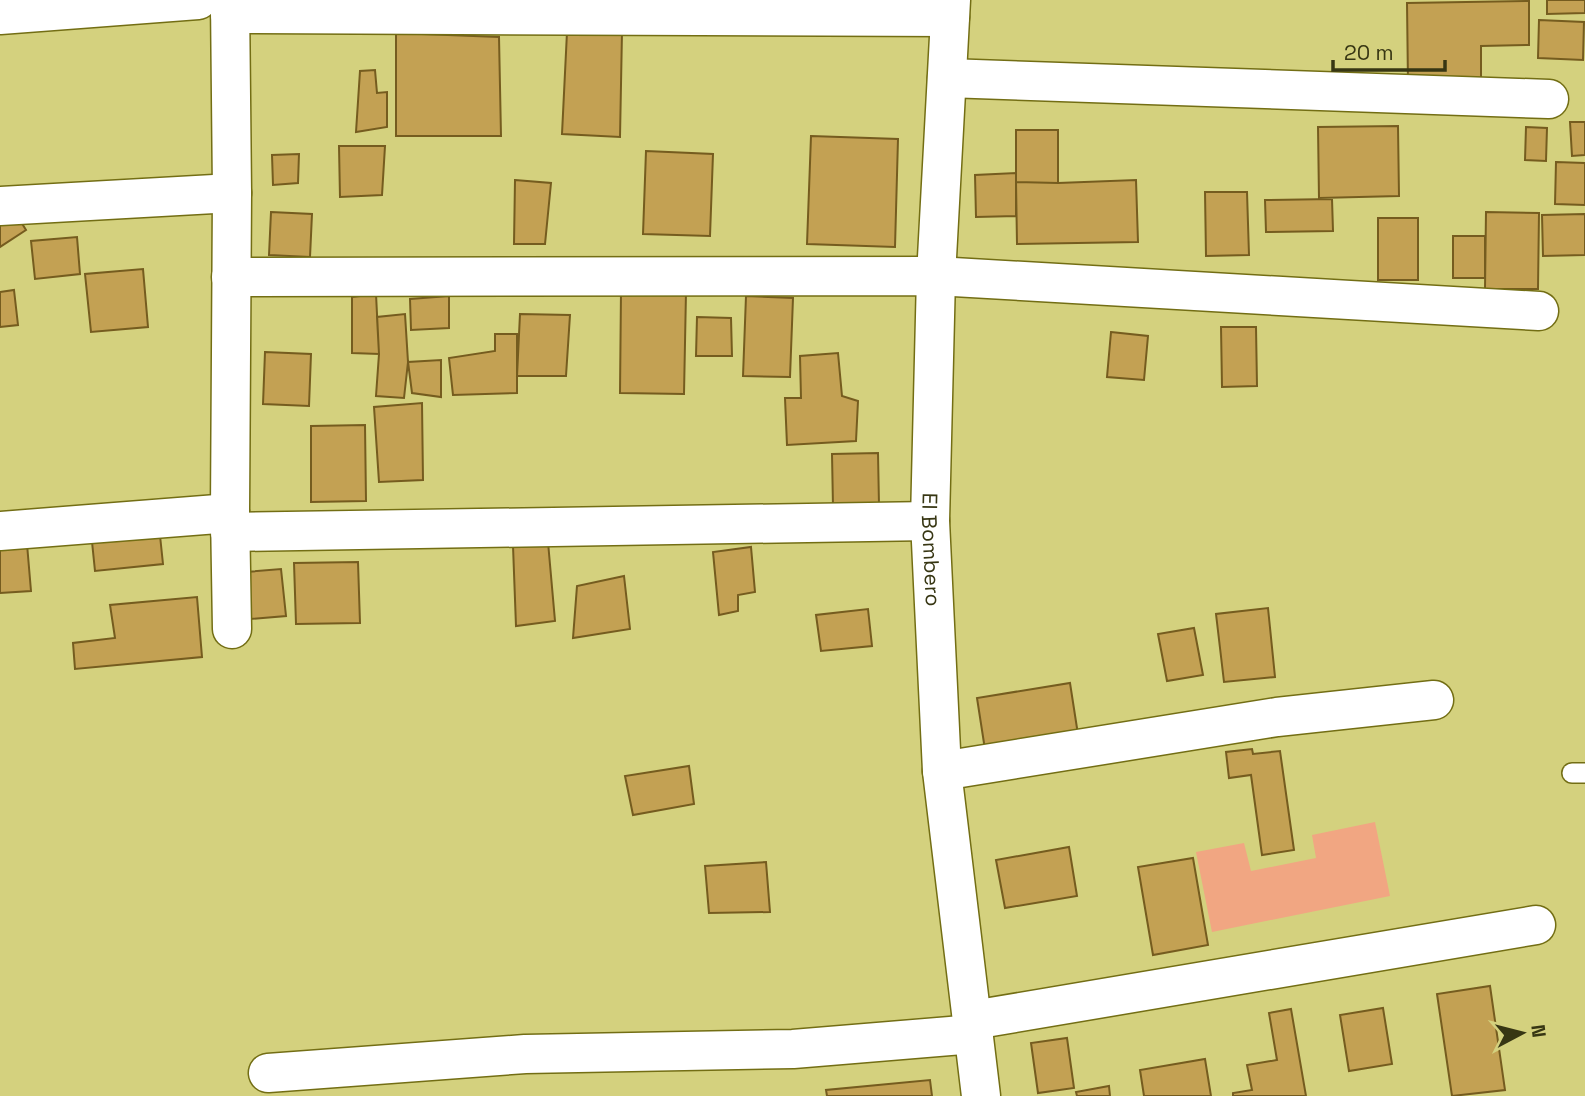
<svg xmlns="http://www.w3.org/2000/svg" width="1585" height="1096" font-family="'Space Grotesk',sans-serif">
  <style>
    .green { fill: #f1a682 }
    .building { fill: #c3a153; stroke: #755c1f; stroke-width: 2 }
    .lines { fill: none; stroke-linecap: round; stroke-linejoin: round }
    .lane-casing { stroke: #736e14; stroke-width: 22 }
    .street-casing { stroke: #736e14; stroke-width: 41 }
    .lane { stroke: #fff; stroke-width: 19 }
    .street { stroke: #fff; stroke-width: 38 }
    .labels { text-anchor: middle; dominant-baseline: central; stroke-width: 7; stroke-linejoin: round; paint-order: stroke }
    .street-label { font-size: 21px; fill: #373613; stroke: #d4d17e }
  </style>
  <rect width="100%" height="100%" fill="#d4d17e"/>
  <!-- green -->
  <path class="green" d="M 1375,822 L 1390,896 L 1212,932 L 1196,852 L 1244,843 L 1251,871 L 1316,858 L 1312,835 Z"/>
  <!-- building -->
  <path class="building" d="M 1547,0 L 1585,0 L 1585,13 L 1547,14 Z
    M 1529,1 L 1529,45 L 1481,46 L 1481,82 L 1408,83 L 1407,3 Z
    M 1539,20 L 1584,22 L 1583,60 L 1538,58 Z
    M 567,32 L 622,32 L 620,137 L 562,134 Z
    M 396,33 L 499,37 L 501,136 L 396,136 Z
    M 375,70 L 377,93 L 387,92 L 387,127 L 356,132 L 360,71 Z
    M 1570,122 L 1585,122 L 1585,155 L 1572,156 Z
    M 1398,126 L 1399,196 L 1319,198 L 1318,127 Z
    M 1526,127 L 1547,128 L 1546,161 L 1525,160 Z
    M 1016,130 L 1058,130 L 1058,183 L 1016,182 Z
    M 811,136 L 898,139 L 895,247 L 807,244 Z
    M 339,146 L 385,146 L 382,195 L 340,197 Z
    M 646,151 L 713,154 L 710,236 L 643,234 Z
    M 299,154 L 298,183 L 273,185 L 272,155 Z
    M 1556,162 L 1585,163 L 1585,205 L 1555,204 Z
    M 1016,173 L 1016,216 L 976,217 L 975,175 Z
    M 515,180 L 551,183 L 545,244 L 514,244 Z
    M 1136,180 L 1138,242 L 1017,244 L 1016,182 L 1058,183 Z
    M 1205,192 L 1247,192 L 1249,255 L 1206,256 Z
    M 1332,199 L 1333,231 L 1266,232 L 1265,200 Z
    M 13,209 L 26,230 L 0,247 L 0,217 Z
    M 271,212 L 312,214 L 310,257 L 269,255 Z
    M 1486,212 L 1539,213 L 1538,289 L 1485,289 Z
    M 1585,214 L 1585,255 L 1543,256 L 1542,215 Z
    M 1378,218 L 1418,218 L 1418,280 L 1378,280 Z
    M 1453,236 L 1485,236 L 1485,278 L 1453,278 Z
    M 77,237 L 80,274 L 35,279 L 31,241 Z
    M 143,269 L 148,327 L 91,332 L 85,274 Z
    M 14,290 L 18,325 L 0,327 L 0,292 Z
    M 621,291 L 686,292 L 684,394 L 620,393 Z
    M 376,294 L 379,354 L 352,353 L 352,297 Z
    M 449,296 L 449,328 L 411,330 L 410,299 Z
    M 746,296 L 793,298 L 790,377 L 743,376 Z
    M 405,314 L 408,362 L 404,398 L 376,396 L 379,354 L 377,317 Z
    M 520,314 L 570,315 L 566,376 L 517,376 Z
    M 697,317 L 731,318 L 732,356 L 696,356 Z
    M 1221,327 L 1256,327 L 1257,386 L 1222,387 Z
    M 1111,332 L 1148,336 L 1144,380 L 1107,377 Z
    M 495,334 L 517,334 L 517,393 L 453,395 L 449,358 L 495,351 Z
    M 265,352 L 311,354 L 309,406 L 263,404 Z
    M 838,353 L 842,396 L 858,401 L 856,441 L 787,445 L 785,398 L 801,398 L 800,356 Z
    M 441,360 L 441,397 L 412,393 L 408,362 Z
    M 422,403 L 423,480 L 379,482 L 374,407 Z
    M 365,425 L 366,501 L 311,502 L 311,426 Z
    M 878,453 L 879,505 L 833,507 L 832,454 Z
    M 159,526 L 163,564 L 95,571 L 91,532 Z
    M 548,542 L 555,621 L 516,626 L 513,546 Z
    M 27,544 L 31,591 L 0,593 L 0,547 Z
    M 751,547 L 755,592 L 738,595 L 738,611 L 719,615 L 713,552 Z
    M 358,562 L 360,623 L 296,624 L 294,563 Z
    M 281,569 L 286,616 L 250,619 L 246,572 Z
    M 624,576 L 630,629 L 573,638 L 577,586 Z
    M 197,597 L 202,657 L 75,669 L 73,643 L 115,638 L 110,605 Z
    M 1268,608 L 1275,677 L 1224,682 L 1216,614 Z
    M 868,609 L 872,646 L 821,651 L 816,615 Z
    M 1194,628 L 1203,675 L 1167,681 L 1158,634 Z
    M 1070,683 L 1079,741 L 986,756 L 977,698 Z
    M 1252,749 L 1253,754 L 1280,751 L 1294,850 L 1262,855 L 1251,775 L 1229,778 L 1226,752 Z
    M 689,766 L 694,804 L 633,815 L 625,776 Z
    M 1069,847 L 1077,896 L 1005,908 L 996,860 Z
    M 1193,858 L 1208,945 L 1153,955 L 1138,867 Z
    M 766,862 L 770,912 L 709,913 L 705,866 Z
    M 1490,986 L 1505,1090 L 1452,1096 L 1437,994 Z
    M 1383,1008 L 1392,1064 L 1349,1071 L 1340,1015 Z
    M 1291,1009 L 1306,1096 L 1233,1096 L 1233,1093 L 1252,1090 L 1247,1065 L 1277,1060 L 1269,1013 Z
    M 1067,1038 L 1074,1088 L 1038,1093 L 1031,1043 Z
    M 1205,1059 L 1211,1096 L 1144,1096 L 1140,1070 Z
    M 930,1080 L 932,1096 L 827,1096 L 826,1090 Z
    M 1109,1086 L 1110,1096 L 1077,1096 L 1076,1092 Z"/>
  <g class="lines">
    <defs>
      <path id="lane" d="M 1572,773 L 1585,773"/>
      <g id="street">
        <path d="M 230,0 L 230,14 L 950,17"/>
        <path d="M 230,0 L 232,193 L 230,513 L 232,629"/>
        <path id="s1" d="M 951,0 L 936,276 L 930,521 L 942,771 L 981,1096"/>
        <path d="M 0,15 L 198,0"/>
        <path d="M 947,78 L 1549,99"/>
        <path d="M 0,206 L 232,193"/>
        <path d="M 231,277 L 936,276 L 1539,311"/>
        <path d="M 0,531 L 230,513"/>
        <path d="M 230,532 L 930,521"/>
        <path d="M 942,771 L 1277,717 L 1434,700"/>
        <path d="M 268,1073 L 525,1054 L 793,1049 L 974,1034 L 973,1020 L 1536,925"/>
      </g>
    </defs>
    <!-- lane casing -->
    <use href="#lane" class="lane-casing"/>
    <!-- street casing -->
    <use href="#street" class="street-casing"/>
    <!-- lane -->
    <use href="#lane" class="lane"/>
    <!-- street -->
    <use href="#street" class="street"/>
  </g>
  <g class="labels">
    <!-- street labels -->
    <g class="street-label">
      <text stroke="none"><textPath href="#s1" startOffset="550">El Bombero</textPath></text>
    </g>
  </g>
  <!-- north arrow -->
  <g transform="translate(1522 1033) rotate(83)" stroke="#d4d17e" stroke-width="5" paint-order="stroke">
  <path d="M0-5L12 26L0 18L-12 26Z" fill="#373613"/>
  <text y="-10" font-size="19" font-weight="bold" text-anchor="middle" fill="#373613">N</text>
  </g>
  <!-- scale -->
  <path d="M1333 60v10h112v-10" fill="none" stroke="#373613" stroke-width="3.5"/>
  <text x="1344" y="60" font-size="21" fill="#373613" stroke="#d4d17e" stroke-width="5" paint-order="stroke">20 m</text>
</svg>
